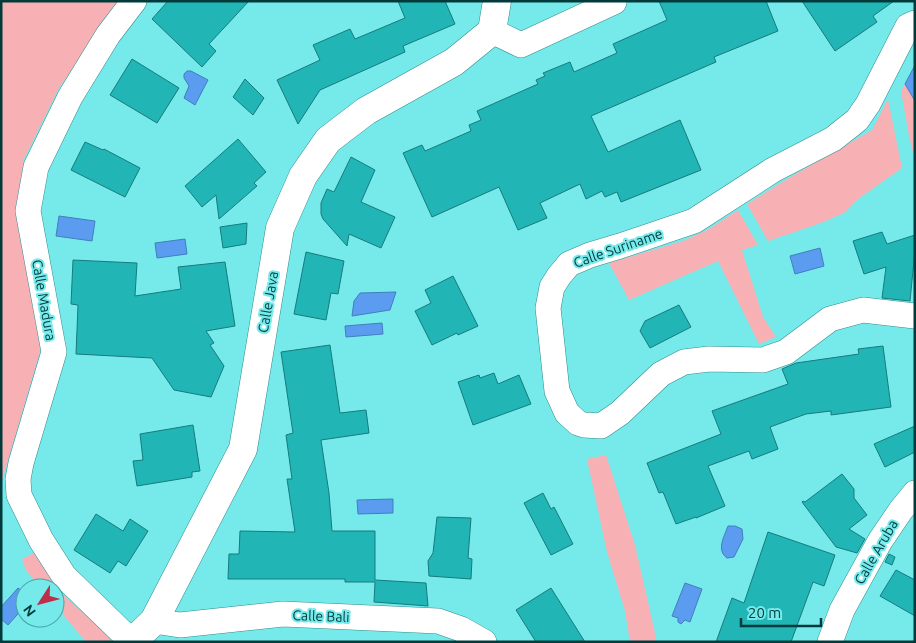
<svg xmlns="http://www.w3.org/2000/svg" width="916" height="643" font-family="Ubuntu,sans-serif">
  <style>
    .green { fill: #f7b0b3 }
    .water { fill: #5b9cf1; stroke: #407fba }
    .building { fill: #21b5b6; stroke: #177b7c }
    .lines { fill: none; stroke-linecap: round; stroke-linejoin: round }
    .street-casing { stroke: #308d8d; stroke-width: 26 }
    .secondary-casing { stroke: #308d8d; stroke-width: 29 }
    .street { stroke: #fff; stroke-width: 25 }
    .secondary { stroke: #fff; stroke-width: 28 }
    .labels { text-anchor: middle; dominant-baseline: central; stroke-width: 4; stroke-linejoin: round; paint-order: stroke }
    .street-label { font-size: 14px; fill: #013a3a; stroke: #76eaeb }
  </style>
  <rect width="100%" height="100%" fill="#76eaeb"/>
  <!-- green -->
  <path class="green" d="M 1,1 L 123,1 L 105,22 L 59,88 L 24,159 L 17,213 L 42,345 L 1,484 Z
    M 905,84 L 915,101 L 914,157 L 909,136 L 901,91 Z
    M 888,99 L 902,168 L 858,199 L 844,213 L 821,223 L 768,241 L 747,204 L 787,179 L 872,130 Z
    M 738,210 L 758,245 L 742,250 L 763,317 L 776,337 L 759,344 L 718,261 L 629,300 L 609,263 L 683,241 L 709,229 Z
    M 606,455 L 635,545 L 656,637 L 656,642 L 630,642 L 625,611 L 607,552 L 587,459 Z
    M 34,553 L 64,595 L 111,639 L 108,642 L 86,642 L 55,605 L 55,588 L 40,588 L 26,570 L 22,559 Z"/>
  <!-- water -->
  <path class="water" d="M 915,65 L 915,101 L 905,84 Z
    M 187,71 L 191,71 L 208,80 L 195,105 L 184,98 L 189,86 L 184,78 L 184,74 Z
    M 59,216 L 95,221 L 92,241 L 56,236 Z
    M 185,239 L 187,254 L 157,258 L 155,243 Z
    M 820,248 L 824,266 L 795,274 L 790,256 Z
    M 396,292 L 390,310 L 352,316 L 354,301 L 360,293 Z
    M 382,323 L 383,334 L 346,337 L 345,326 Z
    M 393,499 L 393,513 L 358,514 L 357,500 Z
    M 728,526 L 735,526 L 742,529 L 743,539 L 734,557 L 727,558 C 716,550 724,537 728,526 Z
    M 685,583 L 702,589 L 690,622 L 685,620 L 681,624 L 678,622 L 678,618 L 672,616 Z
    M 18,588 L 25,593 L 25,606 L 8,625 L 1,619 L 1,607 Z"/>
  <!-- building -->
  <path class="building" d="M 168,1 L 249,1 L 209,44 L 216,51 L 202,67 L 152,19 Z
    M 398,1 L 445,1 L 455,24 L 403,46 L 405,52 L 320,90 L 298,124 L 277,80 L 320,60 L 313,45 L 350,29 L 355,39 L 405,18 Z
    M 659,1 L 766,1 L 778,31 L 714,57 L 716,62 L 591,116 L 608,152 L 680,120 L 701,170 L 621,202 L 617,192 L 605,197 L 602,191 L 586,199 L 580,184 L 540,203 L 547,218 L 518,230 L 499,187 L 432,217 L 403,153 L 422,145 L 425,151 L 471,131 L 469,125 L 481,120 L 477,111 L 538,84 L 536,80 L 545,76 L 543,73 L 570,62 L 574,72 L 617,53 L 613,44 L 667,20 Z
    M 802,1 L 894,1 L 873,16 L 877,22 L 835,51 Z
    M 132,59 L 179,88 L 157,123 L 110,95 Z
    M 245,79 L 264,98 L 253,115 L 233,97 Z
    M 238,139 L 266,172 L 254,183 L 257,186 L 219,219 L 216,195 L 202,207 L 185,186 Z
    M 85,142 L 103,150 L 104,149 L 140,168 L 125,197 L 71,170 Z
    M 351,157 L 375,170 L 361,202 L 395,217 L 381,248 L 349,234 L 347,246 L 323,219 L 321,214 L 321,203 L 327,189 L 334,192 Z
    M 247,223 L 246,244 L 223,248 L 220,227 Z
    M 882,232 L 887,244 L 915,235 L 915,250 L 910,301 L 882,298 L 886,267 L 864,274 L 853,241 Z
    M 306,252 L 344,261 L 338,294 L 331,293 L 326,320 L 294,314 Z
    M 73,260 L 137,263 L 135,296 L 181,289 L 178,267 L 225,262 L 235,326 L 206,331 L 214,343 L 210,345 L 224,366 L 211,397 L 174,390 L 152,358 L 76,354 L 78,305 L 71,304 Z
    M 453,276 L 478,326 L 458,335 L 457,333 L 432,345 L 415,311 L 431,303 L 425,290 Z
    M 679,305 L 691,327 L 650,348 L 640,331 L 645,321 Z
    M 330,345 L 340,413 L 366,410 L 369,433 L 321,440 L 329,493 L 332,531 L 375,531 L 375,580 L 426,583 L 428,606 L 374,602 L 375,582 L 345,582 L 345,579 L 228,579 L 229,554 L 239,554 L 240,531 L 295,532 L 287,479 L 292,479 L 286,435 L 293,433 L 281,352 Z
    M 883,346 L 891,407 L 831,415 L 831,411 L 806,414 L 770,427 L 778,449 L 752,459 L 749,451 L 708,466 L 725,506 L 696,518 L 696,517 L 676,524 L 663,492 L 659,493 L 647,463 L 721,434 L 712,411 L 788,384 L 782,369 L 796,363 L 859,354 L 858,349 Z
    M 494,373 L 498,384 L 519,375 L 531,404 L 473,425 L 458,382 L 479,375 L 480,378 Z
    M 193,425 L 200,471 L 192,472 L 192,477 L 137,486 L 133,461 L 143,460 L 140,434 Z
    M 915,426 L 915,452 L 885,467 L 874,444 Z
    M 842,474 L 854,489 L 854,498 L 867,515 L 849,529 L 865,539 L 857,553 L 836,547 L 802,502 L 803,501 L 805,502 Z
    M 543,493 L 551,509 L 554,507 L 573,544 L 551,555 L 524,503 Z
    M 96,514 L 123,531 L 130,519 L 148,531 L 126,566 L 118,561 L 110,573 L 74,550 Z
    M 437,517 L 471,518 L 468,558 L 472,559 L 471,579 L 429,576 L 428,561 L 433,553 Z
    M 768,532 L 835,555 L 824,586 L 813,582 L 791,642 L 716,642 L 732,598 L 744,603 Z
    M 889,554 L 895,557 L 892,565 L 885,562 Z
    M 896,570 L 915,580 L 915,616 L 880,596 Z
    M 551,588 L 585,642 L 536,642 L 516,610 Z"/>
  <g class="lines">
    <defs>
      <path id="street" d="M 915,23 L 908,26 L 868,104 L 857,120 L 833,139 L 773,170 L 694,221 L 620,246 L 590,255 L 569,264 L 559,276 L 552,287 L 548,308 L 557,391 L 567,413 L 578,423 L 584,425 L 601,426 L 620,413 L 661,374 L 684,362 L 709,359 L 763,360 L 786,352 L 830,319 L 863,310 L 915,316
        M 492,31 L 521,45 L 614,2
        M 154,621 L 180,625 L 283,614 L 438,621 L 461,629 L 484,642
        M 132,642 L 64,576 L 41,540 L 19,495 L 18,479 L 21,463 L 54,352 L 28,211 L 36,167 L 70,97 L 108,35 L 134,1
        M 830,642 L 842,610 L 880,541 L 901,510 L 915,493"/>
      <path id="secondary" d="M 132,642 L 154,621 L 243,449 L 280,228 L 303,176 L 328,140 L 366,111 L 454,62 L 492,31 L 497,1"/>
    </defs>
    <!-- street casing -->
    <use href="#street" class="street-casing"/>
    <!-- secondary casing -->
    <use href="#secondary" class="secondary-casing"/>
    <!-- street -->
    <use href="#street" class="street"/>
    <!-- secondary -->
    <use href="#secondary" class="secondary"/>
  </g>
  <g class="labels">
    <!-- street labels -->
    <g class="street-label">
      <text transform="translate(618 248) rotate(-19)">Calle Suriname</text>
      <text transform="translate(44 300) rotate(80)">Calle Madura</text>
      <text transform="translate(268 302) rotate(-80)">Calle Java</text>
      <text transform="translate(876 552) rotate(-60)">Calle Aruba</text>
      <text transform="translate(321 616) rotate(2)">Calle Bali</text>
    </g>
  </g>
  <!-- border -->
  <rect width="916" height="643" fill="none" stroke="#013a3a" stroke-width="5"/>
  <!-- north arrow -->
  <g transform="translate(40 603) rotate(234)"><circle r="24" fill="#76eaeb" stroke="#47a4a4"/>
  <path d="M0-4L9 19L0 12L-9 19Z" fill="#bf2e49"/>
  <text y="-8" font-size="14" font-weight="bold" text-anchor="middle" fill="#013a3a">N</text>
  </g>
  <!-- scale -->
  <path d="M741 618v8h80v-8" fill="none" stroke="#013a3a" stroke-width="2.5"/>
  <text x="748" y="618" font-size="15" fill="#013a3a" stroke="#76eaeb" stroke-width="4" paint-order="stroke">20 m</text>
</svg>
